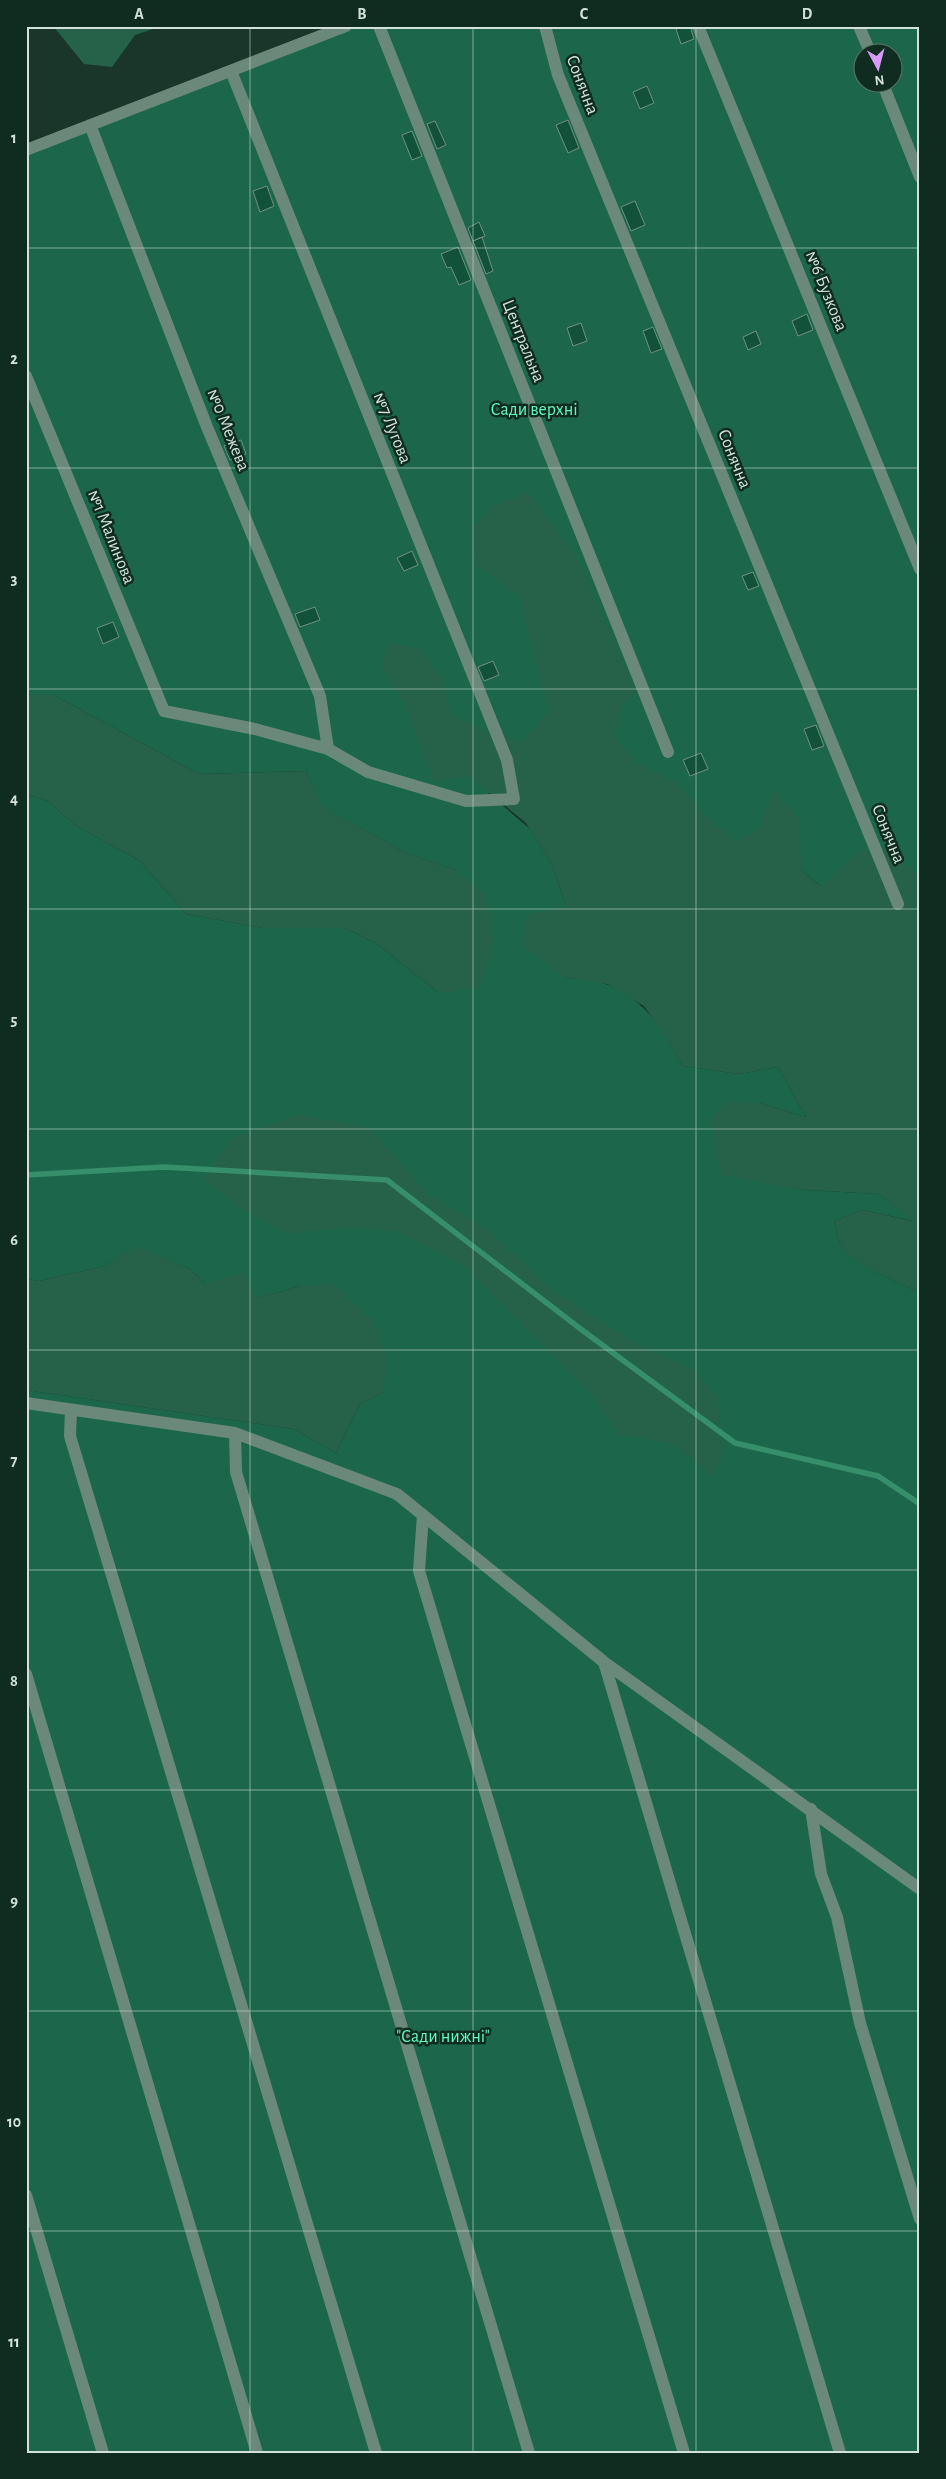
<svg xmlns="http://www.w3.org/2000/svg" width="946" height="2479" font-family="'Alegreya Sans',sans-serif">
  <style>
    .green { fill: #1c674b; fill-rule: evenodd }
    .forest { fill: #256249 }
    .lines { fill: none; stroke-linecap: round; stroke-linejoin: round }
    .stream { stroke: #368e6b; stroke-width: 5.5 }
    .building { fill: #12523b; stroke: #729081 }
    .minor { stroke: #6b897a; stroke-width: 12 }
    .grid { fill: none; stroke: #d2e2da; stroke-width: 1; stroke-opacity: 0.55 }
    .labels { text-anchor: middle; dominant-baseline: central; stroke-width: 5; stroke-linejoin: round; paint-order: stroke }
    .street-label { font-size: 18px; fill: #d2e2da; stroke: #102c20 }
    .park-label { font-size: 18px; fill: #62fbbf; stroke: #102c20 }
    .neatline { fill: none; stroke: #d2e2da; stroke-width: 2 }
    .grid-label { font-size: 16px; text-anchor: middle; font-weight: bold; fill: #d2e2da }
  </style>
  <rect width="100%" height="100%" fill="#1a362a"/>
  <!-- green -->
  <path class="green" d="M 360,26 L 920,26 L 920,934 L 821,886 L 801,870 L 737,842 L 488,793 L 530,829 L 552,865 L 566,906 L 565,977 C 579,979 596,980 608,985 C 647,1001 664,1031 683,1066 L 739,1074 L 778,1067 L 806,1117 L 759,1103 L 768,1182 L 805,1190 L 879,1194 L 914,1221 L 862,1210 L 834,1221 C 836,1229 837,1237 840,1244 C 848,1260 902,1287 920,1291 L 920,2453 L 26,2453 L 26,1390 L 294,1429 L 336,1453 L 360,1404 L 384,1392 L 300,1286 L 258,1298 L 205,1284 L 190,1269 L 136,1247 L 105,1266 L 39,1281 L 26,1279 L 26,794 L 48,801 L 75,825 L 140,861 L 186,914 L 263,928 L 345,928 L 376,943 L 439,993 L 456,870 L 406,853 L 321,806 L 306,771 L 199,774 L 54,695 L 26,695 L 26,155 ZM 864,52 L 894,52 L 894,82 L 864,82 Z"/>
  <!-- forest -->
  <path class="forest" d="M 53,26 L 162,26 L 135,35 L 112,67 L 84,64 Z
    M 528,492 L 578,559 L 637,693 L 623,705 L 614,736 L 635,761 L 676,782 L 709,819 L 737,842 L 760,827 L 774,791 L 800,819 L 801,870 L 821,886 L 859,852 L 890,847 L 920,878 L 920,1291 C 902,1287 847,1260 840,1244 C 837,1237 836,1228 834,1221 L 862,1210 L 913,1221 L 879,1194 L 805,1190 L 722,1175 L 711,1120 L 725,1102 L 759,1103 L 806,1117 L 778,1067 L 739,1074 L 683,1066 L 671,1045 L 644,1006 L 607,984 L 565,977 L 523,946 L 527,915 L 566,906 L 552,865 L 526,823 L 469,776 L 435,782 L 403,701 L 381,665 L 390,643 L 420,649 L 444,682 L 452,715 L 483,730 L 523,741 L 549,710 L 519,596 L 477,566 L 472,532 L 491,507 Z
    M 26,695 L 54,695 L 199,774 L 306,771 L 322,806 L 406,853 L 456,870 L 485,894 L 494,941 L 480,988 L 439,993 L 376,943 L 345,928 L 263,928 L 186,914 L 140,861 L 75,825 L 48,801 L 26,794 Z
    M 298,1115 L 368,1127 L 428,1194 L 488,1230 L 552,1290 L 640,1346 L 693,1369 L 718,1399 L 723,1453 L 714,1476 L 674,1444 L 620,1435 L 590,1393 L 464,1266 L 399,1232 L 349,1227 L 286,1234 L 238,1207 L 203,1178 L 232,1138 Z
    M 136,1246 L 190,1269 L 205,1284 L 243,1272 L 258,1298 L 300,1286 L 334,1284 L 372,1320 L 386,1352 L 384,1392 L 360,1404 L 336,1453 L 294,1429 L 26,1390 L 26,1279 L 39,1281 L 105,1266 Z"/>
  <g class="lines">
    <!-- stream -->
    <path class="stream" d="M 26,1175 L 164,1167 L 387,1180 L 582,1330 L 735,1443 L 878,1476 L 920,1504"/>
  </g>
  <!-- building -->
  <path class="building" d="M 675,26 L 690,26 L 694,39 L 681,44 Z
    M 647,86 L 654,103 L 640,109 L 633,92 Z
    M 568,120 L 579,148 L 568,153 L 556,125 Z
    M 435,121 L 446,145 L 437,149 L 427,124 Z
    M 412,131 L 422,156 L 412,160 L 402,135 Z
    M 267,186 L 274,206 L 260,212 L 253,191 Z
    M 635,201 L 645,225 L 631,231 L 621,207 Z
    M 479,222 L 485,236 L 473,241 L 468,228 Z
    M 482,237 L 493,271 L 486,274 L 473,241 Z
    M 458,247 L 471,280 L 459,285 L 451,267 L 447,268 L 441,254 Z
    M 807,314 L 813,330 L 798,336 L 792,321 Z
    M 581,323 L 587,341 L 573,346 L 567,328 Z
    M 653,327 L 662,349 L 651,353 L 643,331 Z
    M 756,331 L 761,344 L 748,350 L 743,337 Z
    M 241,440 L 246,454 L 230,460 L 224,446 Z
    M 412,551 L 418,565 L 404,571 L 397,558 Z
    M 753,572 L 759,586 L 748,590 L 742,576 Z
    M 315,607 L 320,620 L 300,627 L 295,614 Z
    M 113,622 L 119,637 L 103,644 L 97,628 Z
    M 493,661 L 499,675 L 484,681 L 478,667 Z
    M 816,725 L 824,746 L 812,750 L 804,729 Z
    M 701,753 L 708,769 L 690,776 L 683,760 Z"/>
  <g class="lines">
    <!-- minor -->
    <path class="minor" d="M 379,26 L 668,752
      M 545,26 L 558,75 L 898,904
      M 698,26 L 920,569
      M 859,26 L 870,52
      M 882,82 L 920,177
      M 90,125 L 207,427 L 320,696 L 328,749
      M 26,150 L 346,26
      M 26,376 L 164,711 L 255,729 L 328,749 L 368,772 L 466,801 L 514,799 L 507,760 L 231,71
      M 26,1403 L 235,1433 L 397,1494 L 604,1662 L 920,1889
      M 71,1410 L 70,1436 L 376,2453
      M 235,1433 L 236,1472 L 529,2453
      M 423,1515 L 419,1571 L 684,2453
      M 604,1662 L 840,2453
      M 26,1674 L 257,2453
      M 811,1809 L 821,1874 L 837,1917 L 860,2023 L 920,2219
      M 26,2195 L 103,2453"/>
  </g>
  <!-- grid -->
  <path class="grid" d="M 250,26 L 250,2453M 473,26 L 473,2453M 696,26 L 696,2453M 26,248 L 920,248M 26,468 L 920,468M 26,689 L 920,689M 26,909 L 920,909M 26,1129 L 920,1129M 26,1350 L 920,1350M 26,1570 L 920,1570M 26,1790 L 920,1790M 26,2011 L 920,2011M 26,2231 L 920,2231"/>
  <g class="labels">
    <!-- street labels -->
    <g class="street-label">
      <text transform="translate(582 85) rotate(69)">Сонячна</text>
      <text transform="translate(826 291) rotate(68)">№6 Бузкова</text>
      <text transform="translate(523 341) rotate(68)">Центральна</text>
      <text transform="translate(392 428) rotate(68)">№7 Лугова</text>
      <text transform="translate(228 430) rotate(68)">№0 Межева</text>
      <text transform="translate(734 459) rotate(68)">Сонячна</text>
      <text transform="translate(111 537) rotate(68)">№1 Малинова</text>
      <text transform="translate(888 834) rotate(68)">Сонячна</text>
    </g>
    <!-- park labels -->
    <g class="park-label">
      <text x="534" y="410">Сади верхні</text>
      <text x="443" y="2037">"Сади нижні"</text>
    </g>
  </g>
  <!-- border -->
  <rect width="946" height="2479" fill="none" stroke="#102c20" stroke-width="55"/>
  <!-- north arrow -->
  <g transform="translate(878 68) rotate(173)"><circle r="24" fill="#102c20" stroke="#5e756a"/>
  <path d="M0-4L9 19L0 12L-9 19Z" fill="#d89af8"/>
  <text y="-8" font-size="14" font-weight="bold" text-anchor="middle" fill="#d2e2da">N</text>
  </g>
  <rect x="28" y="28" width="890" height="2424" class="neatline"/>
  <g class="grid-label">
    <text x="139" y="19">A</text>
    <text x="362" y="19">B</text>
    <text x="584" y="19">C</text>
    <text x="807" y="19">D</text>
    <text x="14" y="143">1</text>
    <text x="14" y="364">2</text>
    <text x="14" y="584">3</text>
    <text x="14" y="804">4</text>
    <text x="14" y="1025">5</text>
    <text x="14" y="1245">6</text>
    <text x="14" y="1466">7</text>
    <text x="14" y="1686">8</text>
    <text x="14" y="1906">9</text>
    <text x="14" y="2127">10</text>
    <text x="14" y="2347">11</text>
  </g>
</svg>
